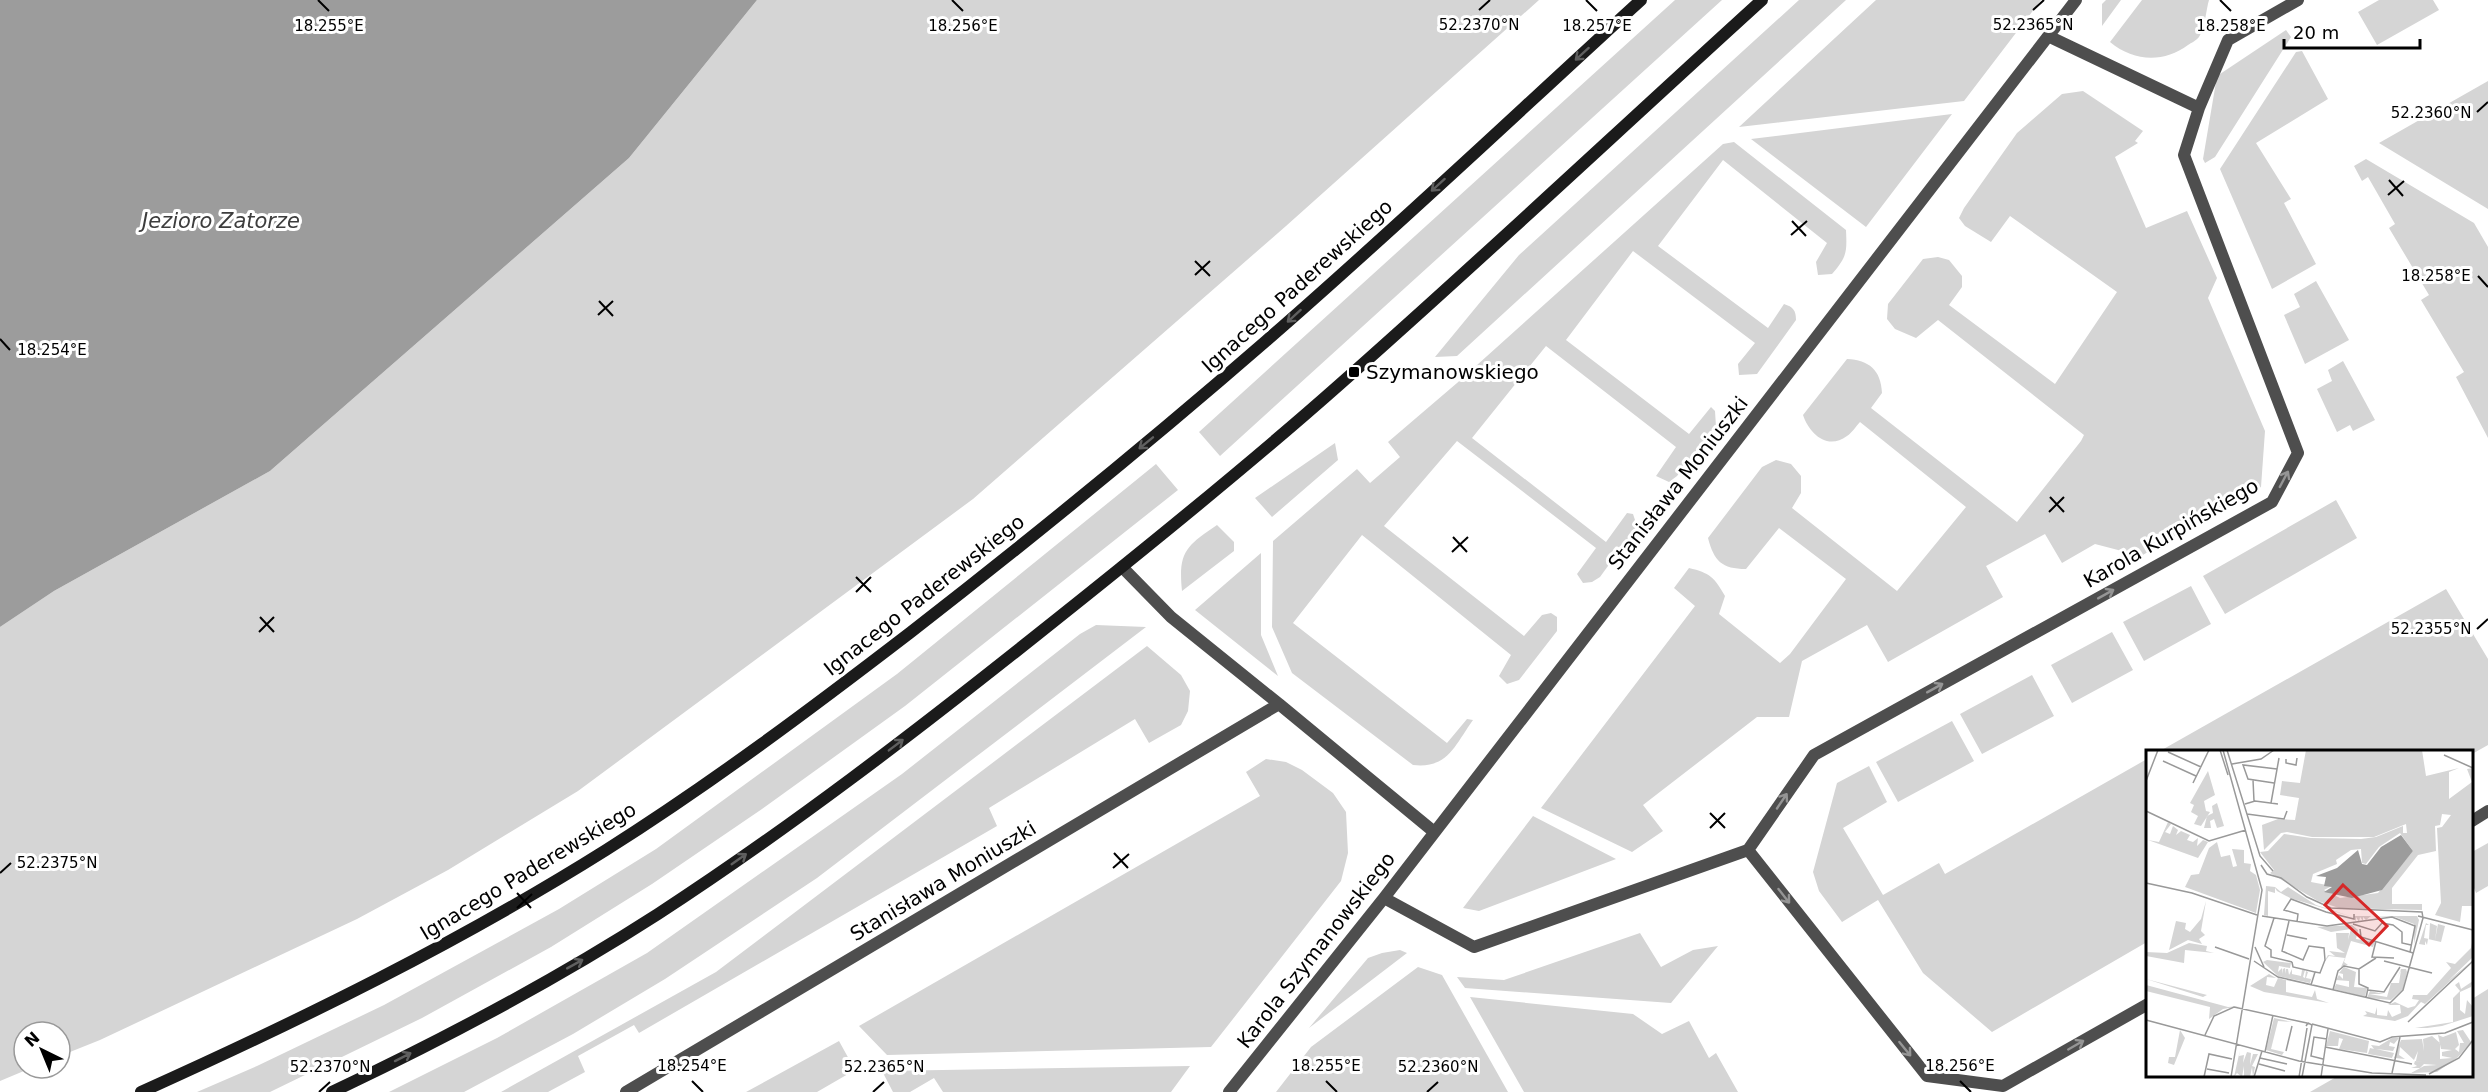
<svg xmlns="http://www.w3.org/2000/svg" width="2488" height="1092" font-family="'DejaVu Sans',sans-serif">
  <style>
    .green { fill: #d5d5d5 }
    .water { fill: #9c9c9c }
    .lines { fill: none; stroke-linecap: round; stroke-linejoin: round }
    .minor { stroke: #4e4e4e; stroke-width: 12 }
    .secondary { stroke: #1b1b1b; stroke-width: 12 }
    .oneway { stroke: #5f5f5f }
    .oneway2 { stroke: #959595 }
    .ticks { fill: none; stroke: #000; stroke-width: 2 }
    .poi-dot { fill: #000; stroke: #fff; stroke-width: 2 }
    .labels { text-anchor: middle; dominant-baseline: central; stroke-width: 6; stroke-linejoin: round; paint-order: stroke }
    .street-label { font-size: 20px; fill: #000; stroke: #fff }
    .poi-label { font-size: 20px; fill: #000; stroke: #fff; text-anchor: start }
    .water-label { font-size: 21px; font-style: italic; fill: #3d3d3d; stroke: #fff }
    .inset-road { fill: none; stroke: #999; stroke-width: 1.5 }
    .view { fill: #d62828; fill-opacity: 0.15; stroke: #d62828; stroke-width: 3 }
    .inset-edge { fill: none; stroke: #000; stroke-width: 3 }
    .ticks-label { font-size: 15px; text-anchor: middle; fill: #000; stroke: #fff; stroke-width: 6; stroke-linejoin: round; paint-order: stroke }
  </style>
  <rect width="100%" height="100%" fill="#fff"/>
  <!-- green -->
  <path class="green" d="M 757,0 L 1539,0 L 1286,226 L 973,499 L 578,791 L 448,870 L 357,919 L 100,1040 L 60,1056 L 60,1032 L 24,1032 L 24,1068 L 31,1068 L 0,1081 L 0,627 L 54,591 L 270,471 L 629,158 Z
    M 1675,0 L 1722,0 L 1220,456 L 1199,432 Z
    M 1799,0 L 1846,0 L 1457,356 L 1435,357 L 1519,255 Z
    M 1876,0 L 2041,0 L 1964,101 L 1739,127 Z
    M 2106,0 L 2121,0 L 2102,26 L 2102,4 Z
    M 2142,0 L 2209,0 C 2206,10 2205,28 2199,37 C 2197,40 2191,43 2188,45 C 2164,63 2134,62 2110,42 Z
    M 2379,0 L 2433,0 L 2439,10 L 2377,45 L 2358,12 Z
    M 2286,30 L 2291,37 L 2215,157 L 2205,163 L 2203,159 L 2217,76 Z
    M 2302,51 L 2328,99 L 2256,143 L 2291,199 L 2284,203 L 2316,264 L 2272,289 L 2220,169 L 2296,52 Z
    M 2488,81 L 2488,209 L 2379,143 Z
    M 2083,91 L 2143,131 L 2135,141 L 2138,143 L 2115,157 L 2146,228 L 2187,211 L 2217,278 L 2208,298 L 2265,431 L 2261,487 L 2141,556 L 2095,544 L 2062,563 L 2045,534 L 1986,566 L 2003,597 L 1888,662 L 1867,625 L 1802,661 L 1789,717 L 1757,717 L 1643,805 L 1663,831 L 1632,852 L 1541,808 L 1695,606 L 1674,588 L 1689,568 C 1710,573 1714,577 1725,596 L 1719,614 L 1780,663 L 1790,654 L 1846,579 L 1779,528 L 1746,569 C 1722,569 1714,561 1708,538 L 1762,467 L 1776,460 L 1791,464 L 1801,476 L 1801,493 L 1792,508 L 1897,591 L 1966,507 L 1860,422 C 1856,426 1852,433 1847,436 C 1827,451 1809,433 1803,415 L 1847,359 C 1869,360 1881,370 1882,393 L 1871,408 L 2017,522 L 2081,441 L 2084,435 L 1938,320 L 1916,338 L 1895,329 L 1887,319 L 1888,304 L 1923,259 L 1938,257 L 1949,260 L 1962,276 L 1962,287 L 1949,305 L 2055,384 L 2117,292 L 2010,216 L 1991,242 L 1965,226 L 1959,218 L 1964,208 L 2017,133 L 2062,94 Z
    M 1952,114 L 1866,227 L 1751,139 Z
    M 1734,142 L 1846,230 C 1847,252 1847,257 1832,274 L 1818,275 L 1816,262 L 1827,243 L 1723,160 L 1658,246 L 1768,328 L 1784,304 C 1793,307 1796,310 1796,320 L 1757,374 L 1739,375 L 1738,364 L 1755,343 L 1633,251 L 1566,340 L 1689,434 L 1711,407 L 1715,411 L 1716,427 L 1677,476 L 1669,482 L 1656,476 L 1676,447 L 1546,346 L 1472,438 L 1606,542 L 1627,513 L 1633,514 L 1637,526 L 1600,577 L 1592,582 L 1583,583 L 1577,574 L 1596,548 L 1457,441 L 1384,526 L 1524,636 L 1542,615 L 1551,613 L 1557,617 L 1557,631 L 1519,680 L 1507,684 L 1499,676 L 1511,655 L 1362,535 L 1293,623 L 1447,743 L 1467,719 L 1473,720 C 1455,745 1448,769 1413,765 L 1292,673 L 1272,627 L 1273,541 L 1357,469 L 1370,483 L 1400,457 L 1388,442 L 1457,383 L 1723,144 Z
    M 2366,159 L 2474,223 L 2488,247 L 2488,438 L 2456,377 L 2464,372 L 2421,300 L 2429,295 L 2389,228 L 2395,224 L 2368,177 L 2362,181 L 2354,166 Z
    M 2316,281 L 2349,340 L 2305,364 L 2284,315 L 2300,307 L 2294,294 Z
    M 2343,361 L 2375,420 L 2353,431 L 2350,425 L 2337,432 L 2317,389 L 2332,381 L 2328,370 Z
    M 1335,443 L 1338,460 L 1272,517 L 1255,498 Z
    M 1156,464 L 1178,490 L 905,706 L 762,809 L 652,884 L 551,947 L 422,1018 L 270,1092 L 197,1092 L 257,1066 L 384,1005 L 559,909 L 656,849 L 897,674 Z
    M 2336,500 L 2357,538 L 2225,614 L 2203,576 Z
    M 1217,525 L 1234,542 L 1234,551 L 1182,591 C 1178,552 1186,546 1217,525 Z
    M 1261,553 L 1261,635 L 1278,676 L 1195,610 Z
    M 2191,586 L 2211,624 L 2144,661 L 2123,622 Z
    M 2446,589 L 2488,659 L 2488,745 L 2472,754 L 2472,752 L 2160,751 Z
    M 1096,625 L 1146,627 L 817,878 L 665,979 L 573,1034 L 464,1092 L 389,1092 L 497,1038 L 647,953 L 902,774 L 1080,634 Z
    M 2112,632 L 2133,670 L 2072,703 L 2051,665 Z
    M 1147,646 L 1181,675 L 1190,691 L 1188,711 L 1181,725 L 1149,743 L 1135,719 L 989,808 L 997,826 L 639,1033 L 634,1025 L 578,1056 L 585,1072 L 548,1092 L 501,1092 L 716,972 Z
    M 2032,675 L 2054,716 L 1982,754 L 1960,714 Z
    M 1952,721 L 1974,761 L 1898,802 L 1876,762 Z
    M 1266,759 L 1286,762 L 1302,770 L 1333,793 L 1346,812 L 1348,853 L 1341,881 L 1211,1047 L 887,1055 L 859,1026 L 1260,796 L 1246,772 Z
    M 2147,759 L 2147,942 L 1992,1032 L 1923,973 L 1878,900 L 1842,922 L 1819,891 L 1813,872 L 1837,783 L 1869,766 L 1887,802 L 1843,828 L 1883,895 L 1939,863 L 1945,874 Z
    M 1533,816 L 1616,859 L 1479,911 L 1463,908 Z
    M 2488,843 L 2488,886 L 2476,893 L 2472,883 L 2472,852 Z
    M 1640,933 L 1661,967 L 1693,950 L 1718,946 L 1671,1003 L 1465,988 L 1457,977 L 1504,980 Z
    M 1400,950 L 1407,953 L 1309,1028 L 1368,958 L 1382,953 Z
    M 1418,967 L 1442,975 L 1508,1092 L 1276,1092 L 1311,1047 Z
    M 2488,989 L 2488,1092 L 2310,1092 L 2338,1076 L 2472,1076 L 2472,999 Z
    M 1470,997 L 1633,1014 L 1662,1034 L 1689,1021 L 1709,1058 L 1716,1053 L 1738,1092 L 1524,1092 Z
    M 839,1041 L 855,1070 L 817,1092 L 746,1092 Z
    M 1190,1066 L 1171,1092 L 943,1092 L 934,1078 L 910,1092 L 893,1092 L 882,1071 Z"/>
  <!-- water -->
  <path class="water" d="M 0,0 L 757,0 L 629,158 L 270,471 L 54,591 L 0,627 Z"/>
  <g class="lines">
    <!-- minor -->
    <path class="minor" d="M 2048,36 L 2199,108
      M 1279,704 L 1433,831
      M 2472,821 L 2488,811
      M 1748,850 L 1814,755 L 2272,502 L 2298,453 L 2184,155 L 2199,108 L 2228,40 L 2298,0
      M 1748,850 L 1927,1076 L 2003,1086 L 2148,1004
      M 1384,898 L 1474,947 L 1748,850
      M 626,1092 L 1279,704 L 1171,617 L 1122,567
      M 1229,1092 L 1384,898 L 2076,0"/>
    <!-- secondary -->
    <path class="secondary" d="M 141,1092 C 301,1020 458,943 606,850 C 712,783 812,708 911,632 C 1032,538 1151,441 1266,341 C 1394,230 1516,114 1641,0
      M 332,1092 C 444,1039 554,981 658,914 C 790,828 915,732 1038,634 C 1140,553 1242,471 1339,385 C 1482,259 1621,128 1762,0"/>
  </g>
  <!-- one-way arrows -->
  <defs><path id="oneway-shaft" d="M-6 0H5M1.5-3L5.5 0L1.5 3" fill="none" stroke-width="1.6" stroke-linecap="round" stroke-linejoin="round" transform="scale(1.5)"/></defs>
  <g class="oneway">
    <use href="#oneway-shaft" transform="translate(1582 54) rotate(138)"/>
    <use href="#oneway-shaft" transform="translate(1438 185) rotate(138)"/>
    <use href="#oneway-shaft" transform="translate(1294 316) rotate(138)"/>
    <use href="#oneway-shaft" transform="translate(1146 443) rotate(141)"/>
    <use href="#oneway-shaft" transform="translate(896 745) rotate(-37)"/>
    <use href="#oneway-shaft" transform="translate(739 859) rotate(-35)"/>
    <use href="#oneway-shaft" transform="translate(575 964) rotate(-29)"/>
    <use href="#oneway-shaft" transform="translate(403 1057) rotate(-27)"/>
  </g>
  <g class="oneway2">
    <use href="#oneway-shaft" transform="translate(2284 479) rotate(-62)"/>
    <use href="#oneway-shaft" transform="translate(2106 594) rotate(-29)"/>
    <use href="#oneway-shaft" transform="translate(1935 688) rotate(-29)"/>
    <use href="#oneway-shaft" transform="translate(1782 801) rotate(-56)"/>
    <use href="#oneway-shaft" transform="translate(1784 896) rotate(52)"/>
    <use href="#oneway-shaft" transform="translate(2076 1045) rotate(-30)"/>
    <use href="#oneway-shaft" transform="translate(1905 1049) rotate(51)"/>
  </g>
  <!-- ticks -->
  <path class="ticks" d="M 318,0 L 329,11M 952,0 L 963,11M 1586,0 L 1597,11M 2220,0 L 2231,11M 1479,10 L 1490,0M 2033,10 L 2044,0M 2477,112 L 2488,102M 2389,180 L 2403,196M 2388,195 L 2404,181M 1792,221 L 1806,236M 1791,235 L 1807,221M 1195,261 L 1210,276M 1195,275 L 1210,261M 2478,276 L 2488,287M 599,301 L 613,316M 598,315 L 613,301M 0,339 L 10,350M 2050,497 L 2064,512M 2049,512 L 2064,497M 1453,537 L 1467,552M 1452,552 L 1468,537M 856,577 L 871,592M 856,592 L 871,577M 260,617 L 274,632M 2477,629 L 2488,619M 259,632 L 274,617M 1710,813 L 1725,828M 1710,828 L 1725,813M 1114,853 L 1128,868M 1113,868 L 1129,854M 0,873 L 11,863M 517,893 L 531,908M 517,908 L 532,894M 692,1081 L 703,1092M 1326,1081 L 1337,1092M 1960,1081 L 1971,1092M 319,1092 L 330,1082M 873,1092 L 884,1082M 1427,1092 L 1438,1082"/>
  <!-- markers -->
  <rect class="poi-dot" x="1348" y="366" width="12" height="12" rx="3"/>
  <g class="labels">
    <!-- street labels -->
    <g class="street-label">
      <text transform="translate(1297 286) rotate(-42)">Ignacego Paderewskiego</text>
      <text transform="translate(1678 483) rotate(-52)">Stanisława Moniuszki</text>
      <text transform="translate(2171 533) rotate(-30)">Karola Kurpińskiego</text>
      <text transform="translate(924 595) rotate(-38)">Ignacego Paderewskiego</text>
      <text transform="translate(528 871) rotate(-31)">Ignacego Paderewskiego</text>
      <text transform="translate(943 881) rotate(-31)">Stanisława Moniuszki</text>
      <text transform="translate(1316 950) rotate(-52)">Karola Szymanowskiego</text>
    </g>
    <!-- poi labels -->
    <g class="poi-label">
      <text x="1366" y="372">Szymanowskiego</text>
    </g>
    <!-- water labels -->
    <g class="water-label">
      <text x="221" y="221">Jezioro Zatorze</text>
    </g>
  </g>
  <!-- overview -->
  <g transform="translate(2146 750)">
    <rect width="327" height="327" fill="#fff"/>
    <path d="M 160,0 L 276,0 L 280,26 L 313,18 L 303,22 L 303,49 L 326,32 L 321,19 L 327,18 L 327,156 L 316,156 L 314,172 L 289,165 L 295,153 L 291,78 L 296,77 L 305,65 L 296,64 L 294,75 L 289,76 L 290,101 L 272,105 L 246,138 L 246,154 L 276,154 L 276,160 L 193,158 L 172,151 L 124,123 L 128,120 L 114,102 L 122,101 L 138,84 L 165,88 L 215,89 L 230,87 L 257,76 L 257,83 L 261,83 L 260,74 L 228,87 L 166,87 L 141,82 L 135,83 L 118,100 L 116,75 L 132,69 L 149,70 L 153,48 L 134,45 L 136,31 L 154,33 ZM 254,83 L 267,101 L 232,143 L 194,148 L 178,140 L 186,136 L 165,132 L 167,124 L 191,114 L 190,110 L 205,100 L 215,99 L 216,113 L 220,114 L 233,97 ZM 62,21 L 69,45 L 58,51 L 60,61 L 64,62 L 55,76 L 48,74 L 52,66 L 45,62 L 48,55 L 44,53 ZM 71,53 L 78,76 L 71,78 L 68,69 L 64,71 L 65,78 L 58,78 L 61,66 L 67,63 L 66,56 ZM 22,72 L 25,74 L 19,82 L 24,84 L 27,76 L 32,80 L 30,85 L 35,81 L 44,85 L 41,90 L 47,92 L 52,88 L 51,96 L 57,90 L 62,92 L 52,108 L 2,90 L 13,92 ZM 71,92 L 75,107 L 84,105 L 87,117 L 91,116 L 86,99 L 98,100 L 98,113 L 105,114 L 104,121 L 110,125 L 114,140 L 110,163 L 39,137 L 45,125 L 53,124 L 63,98 ZM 120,136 L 129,137 L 135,142 L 142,137 L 170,155 L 207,167 L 144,148 L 131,141 L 129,138 L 129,143 L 122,141 L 122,166 L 118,165 ZM 60,151 L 55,181 L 59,185 L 53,189 L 56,194 L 42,190 L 23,200 L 30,171 L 40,173 L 39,179 L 44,182 L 55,169 ZM 208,166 L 271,166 L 273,170 L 268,194 L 268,174 L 249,167 L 225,166 L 220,170 L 217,167 L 217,171 L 214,167 L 213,172 L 210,167 L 210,172 ZM 280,173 L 283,175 L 280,175 L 278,188 L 283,189 L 284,173 L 291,176 L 289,190 L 292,174 L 299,176 L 295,192 L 282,189 L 281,195 L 279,191 L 279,195 L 273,194 ZM 206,175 L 212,180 L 210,189 L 229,192 L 227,197 L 205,191 L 198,212 L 202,215 L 195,217 L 199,208 L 183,206 L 177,214 L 182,205 L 189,206 L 183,201 L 199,203 L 191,198 L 190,183 L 203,183 L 202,190 L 205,179 L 185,182 L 171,177 ZM 327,188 L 327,207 L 302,231 L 327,210 L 279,254 L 275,252 L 262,266 L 249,271 L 217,266 L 221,264 L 219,261 L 229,264 L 231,257 L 231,265 L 241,266 L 242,260 L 246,267 L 255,263 L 254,255 L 242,255 L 249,252 L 262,258 L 269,256 L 273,250 L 266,249 L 267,245 L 281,245 L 305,218 L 300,212 L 309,214 L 325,198 ZM 43,193 L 61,196 L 60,201 L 68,203 L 39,200 L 38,213 L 0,206 L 0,202 L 21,203 ZM 121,210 L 145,213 L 144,218 L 133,216 L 132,222 L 136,218 L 137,224 L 137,219 L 139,218 L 140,224 L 140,219 L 142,219 L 143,225 L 146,219 L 146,224 L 155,226 L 156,220 L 159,220 L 157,227 L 159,228 L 160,221 L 162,222 L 160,228 L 165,229 L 167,223 L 164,233 L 132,226 L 117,212 ZM 198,217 L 210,222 L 208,237 L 221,238 L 219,247 L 188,239 L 190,234 L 203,237 L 203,231 L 190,230 L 193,225 L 197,229 L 197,224 L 193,223 ZM 255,220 L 251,229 L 255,219 L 260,219 L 261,222 L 257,239 L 245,250 L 221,248 L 224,241 L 238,244 L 223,244 L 241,247 L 245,233 L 253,233 ZM 123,224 L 130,228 L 121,227 L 120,235 L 128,237 L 132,228 L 143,231 L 147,232 L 140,230 L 140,242 L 166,247 L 169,240 L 171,249 L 183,253 L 118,242 L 104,236 ZM 0,229 L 61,245 L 57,247 ZM 327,231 L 325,237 L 314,242 L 314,260 L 319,264 L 321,250 L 327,257 L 327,266 L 296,276 L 281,278 L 269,278 L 307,272 L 307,248 L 314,241 L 309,235 L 313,232 L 315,239 ZM 0,235 L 82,257 L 94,256 L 77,259 L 63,269 L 64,257 L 0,241 ZM 128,268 L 146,272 L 132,271 L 125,299 L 138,302 L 136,305 L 120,300 ZM 34,280 L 39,288 L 28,315 L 22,313 L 23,307 L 29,307 ZM 317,280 L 325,292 L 312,307 L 291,322 L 265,323 L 278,316 L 291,315 L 278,314 L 274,318 L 265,318 L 271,316 L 268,314 L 269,311 L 279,312 L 270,311 L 272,301 L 268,310 L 254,297 L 253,305 L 259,309 L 248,308 L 255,290 L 276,289 L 278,301 L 277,289 L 286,286 L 294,293 L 294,309 L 306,308 L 296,306 L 296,302 L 306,300 L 295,299 L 292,285 L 297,287 L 310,282 L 313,295 L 309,299 L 313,302 L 314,293 L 318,293 L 311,281 ZM 184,281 L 223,291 L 221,303 L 193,299 L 197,289 L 193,288 L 192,296 L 180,296 ZM 246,288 L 253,288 L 248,294 L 244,292 L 243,296 L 249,297 L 247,301 L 230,299 L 248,303 L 246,308 L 222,304 L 224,298 L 228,299 L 225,295 L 233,296 ZM 94,300 L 93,306 L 98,305 L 97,313 L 101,302 L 105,303 L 104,315 L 107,304 L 112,304 L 106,316 L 109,317 L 107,327 L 106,317 L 104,327 L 98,327 L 98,316 L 96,327 L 91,323 L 88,327 Z" fill="#d5d5d5" fill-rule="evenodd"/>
    <path d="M 255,85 L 267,101 L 236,140 L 206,148 L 178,142 L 186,137 L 178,136 L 180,127 L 170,126 L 191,118 L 212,100 L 216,114 L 221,115 L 235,97 Z" fill="#9c9c9c"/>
    <path class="inset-road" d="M 74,0 L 82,25M 77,0 L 116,140 L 85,327M 81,0 L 114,106 L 127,121M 22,2 L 55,17M 298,5 L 327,18M 140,9 L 140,13 L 150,15 L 151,8M 17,11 L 50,26M 86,14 L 115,9 L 128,0M 107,30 L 108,51M 0,31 L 12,0M 47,33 L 63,0M 128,33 L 102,29 L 97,15 L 131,19M 125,53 L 133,8M 99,54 L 109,51 L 132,54M 0,61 L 63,91 L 100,80M 101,64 L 138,69 L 141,61M 115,115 L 121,124 L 135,128 L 161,147 L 185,158 L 276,162 L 277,168M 0,133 L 46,143 L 111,165M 116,166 L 181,176 L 246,167 L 269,176 L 264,202 L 267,203M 272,166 L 327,180M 128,168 L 119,196 L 125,200 L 125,207 L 146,212M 143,171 L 136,201 L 157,210 L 163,196 L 178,198 L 179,210 L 174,223 L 169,222M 151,172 L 152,164 L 138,160 L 145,149 L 180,162 L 208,169 L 208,164M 207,174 L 229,181 L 236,173 L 247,175 L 256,182 L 256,193 L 265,195M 214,179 L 215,187 L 264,202M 141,185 L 161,189M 230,191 L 226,207 L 248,208M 69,197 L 103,209M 109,197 L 118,217M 108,211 L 132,227 L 244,253 L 257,240 L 277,168M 238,211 L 286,223M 146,212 L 147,217 L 169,222 L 165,235M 213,219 L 213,234 L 222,238 L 220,248M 187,240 L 192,221 L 198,216 L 213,219 L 230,208M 222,240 L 238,242 L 254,217M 0,270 L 153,311 L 226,323 L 280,325M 262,272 L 327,211M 166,274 L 234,292 L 246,287 L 299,283 L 327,272M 59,285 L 68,266 L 88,257 L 161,273M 179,297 L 266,314M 140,301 L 146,276M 119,302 L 127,265M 114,308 L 141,314M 177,309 L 165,306 L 168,287 L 181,289M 113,314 L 139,321M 61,319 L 83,323M 246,323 L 254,287M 283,324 L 313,308 L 327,290M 58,327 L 63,304 L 86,309M 108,327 L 116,301M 153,327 L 161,278M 156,327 L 166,275 L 162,273 L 160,276M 175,327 L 182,279"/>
    <path class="view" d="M 197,135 L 241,176 L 223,195 L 179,155 Z"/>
    <rect width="327" height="327" class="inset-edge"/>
  </g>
  <g class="ticks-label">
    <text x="1479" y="30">52.2370°N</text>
    <text x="2033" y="30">52.2365°N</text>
    <text x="329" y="31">18.255°E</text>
    <text x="963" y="31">18.256°E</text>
    <text x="1597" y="31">18.257°E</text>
    <text x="2231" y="31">18.258°E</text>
    <text x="2431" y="118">52.2360°N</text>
    <text x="2436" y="281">18.258°E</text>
    <text x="52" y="355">18.254°E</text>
    <text x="2431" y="634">52.2355°N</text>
    <text x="57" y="868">52.2375°N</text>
    <text x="692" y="1071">18.254°E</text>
    <text x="1326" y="1071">18.255°E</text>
    <text x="1960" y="1071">18.256°E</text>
    <text x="330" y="1072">52.2370°N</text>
    <text x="884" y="1072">52.2365°N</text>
    <text x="1438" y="1072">52.2360°N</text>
  </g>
  <!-- north arrow -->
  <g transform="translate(42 1050) rotate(317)"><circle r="28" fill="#ffffff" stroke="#999999" stroke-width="1.5"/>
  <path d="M0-4.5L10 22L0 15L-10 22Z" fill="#000000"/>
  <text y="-9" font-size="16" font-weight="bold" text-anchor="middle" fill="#000000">N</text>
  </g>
  <!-- scale -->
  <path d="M2284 39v9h136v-9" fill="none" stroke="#000000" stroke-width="3"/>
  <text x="2293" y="39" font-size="18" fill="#000000" stroke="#ffffff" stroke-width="4.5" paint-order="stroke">20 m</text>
</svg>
